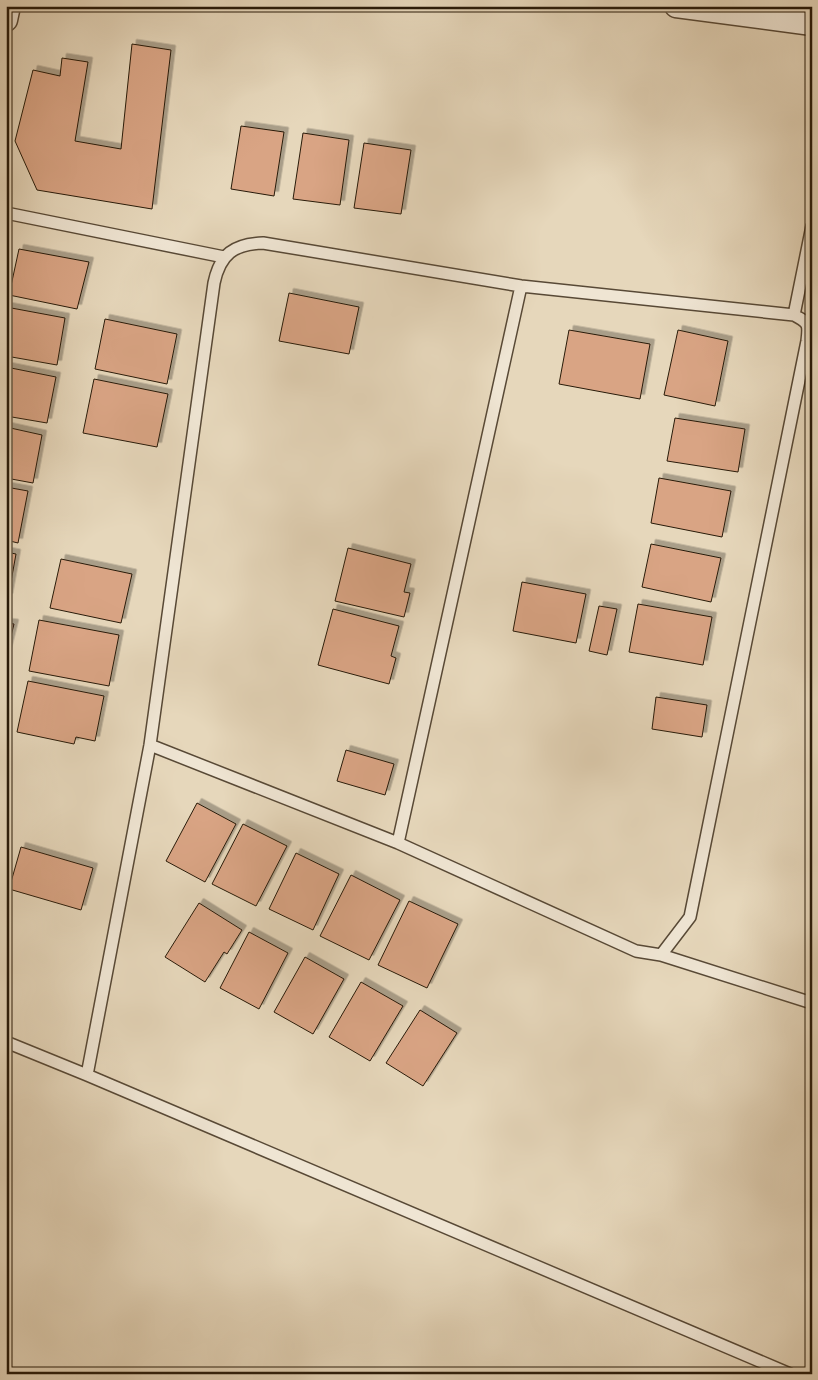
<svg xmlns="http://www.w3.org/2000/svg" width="818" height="1380" font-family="Alegreya,serif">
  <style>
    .building { fill: #d9a484; stroke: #281a09; filter: url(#shadow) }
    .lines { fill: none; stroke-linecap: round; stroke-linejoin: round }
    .service-casing { stroke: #584936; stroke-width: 14 }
    .minor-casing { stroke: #584936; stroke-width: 25 }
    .service { stroke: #efe5d3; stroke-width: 11 }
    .minor { stroke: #efe5d3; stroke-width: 22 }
  </style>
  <defs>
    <filter id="shadow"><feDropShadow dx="4.5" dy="-4.5" stdDeviation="0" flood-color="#0004"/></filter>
  </defs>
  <rect width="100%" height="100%" fill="#e6d7bb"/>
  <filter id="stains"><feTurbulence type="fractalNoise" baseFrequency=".004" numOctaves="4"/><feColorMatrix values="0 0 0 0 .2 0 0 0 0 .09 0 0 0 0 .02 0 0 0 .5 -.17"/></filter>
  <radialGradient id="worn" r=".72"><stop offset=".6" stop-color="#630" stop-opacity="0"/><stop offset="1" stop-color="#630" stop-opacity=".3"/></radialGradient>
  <!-- building -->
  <path class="building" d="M 132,44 L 171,50 L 152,209 L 37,190 L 15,141 L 33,70 L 60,76 L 62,58 L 88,62 L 75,141 L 121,149 Z
    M 241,126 L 284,132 L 274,196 L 231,189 Z
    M 303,133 L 349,140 L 340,205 L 293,199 Z
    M 364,143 L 411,150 L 401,214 L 354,208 Z
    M 19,249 L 89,262 L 77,309 L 9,295 Z
    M 289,293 L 359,307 L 349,354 L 279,341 Z
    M 6,307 L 65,318 L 57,365 L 6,356 Z
    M 105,319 L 177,334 L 167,384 L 95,369 Z
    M 569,330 L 650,344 L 640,399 L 559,384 Z
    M 678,330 L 728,341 L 715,406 L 664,395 Z
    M 6,367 L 56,377 L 47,423 L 6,416 Z
    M 94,379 L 168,394 L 157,447 L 83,433 Z
    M 675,418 L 745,429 L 738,472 L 667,461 Z
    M 6,427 L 42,435 L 33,483 L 6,478 Z
    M 659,478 L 731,491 L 722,537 L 651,523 Z
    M 6,487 L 28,491 L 18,543 L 6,540 Z
    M 651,544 L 721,558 L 711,602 L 642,587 Z
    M 348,548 L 411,564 L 404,592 L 410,593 L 404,617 L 335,601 Z
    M 6,552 L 16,554 L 8,598 L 6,598 Z
    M 61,559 L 132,574 L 121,623 L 50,608 Z
    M 522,582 L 586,594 L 576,643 L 513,631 Z
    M 638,604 L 712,617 L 703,665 L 629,652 Z
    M 599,606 L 617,609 L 607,655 L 589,651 Z
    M 333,609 L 399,626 L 391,656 L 396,658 L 389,684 L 318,665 Z
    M 39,620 L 119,635 L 109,686 L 29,671 Z
    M 6,623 L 14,624 L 6,656 Z
    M 28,681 L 104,696 L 95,741 L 76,737 L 74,744 L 17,732 Z
    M 656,697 L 707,705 L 702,737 L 652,729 Z
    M 346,750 L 394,764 L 385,795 L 337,781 Z
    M 197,803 L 236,824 L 205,882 L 166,861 Z
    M 243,824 L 287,846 L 256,906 L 212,884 Z
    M 21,847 L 93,868 L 81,910 L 9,889 Z
    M 296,853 L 339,874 L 313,930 L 269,909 Z
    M 351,875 L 400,900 L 369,960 L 320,936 Z
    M 409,901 L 458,924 L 427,988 L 378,965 Z
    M 199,903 L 242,930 L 227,954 L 224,952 L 205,982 L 165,957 Z
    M 249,932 L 288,953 L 259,1009 L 220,988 Z
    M 305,957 L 344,979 L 313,1034 L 274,1012 Z
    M 361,982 L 403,1006 L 370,1061 L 329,1037 Z
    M 420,1010 L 457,1033 L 423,1086 L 386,1063 Z"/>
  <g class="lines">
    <defs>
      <path id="service" d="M 6,213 L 224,257
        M 794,315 L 812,226
        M 398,843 L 521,286
        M 661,955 L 812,1003
        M 6,1042 L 87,1075 L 790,1374
        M 87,1075 L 150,745 L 214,283 C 220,254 234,244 263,243 L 521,286 L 794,315 C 809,323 809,324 807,341 L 690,917 L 661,955 L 636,951 L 398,843 L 150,745"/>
      <path id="minor" d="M 676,6 L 812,24
        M 6,20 L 9,6"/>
    </defs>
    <!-- service casing -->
    <use href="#service" class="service-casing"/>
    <!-- minor casing -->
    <use href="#minor" class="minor-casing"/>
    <!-- service -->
    <use href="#service" class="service"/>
    <!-- minor -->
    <use href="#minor" class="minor"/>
  </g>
  <!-- margin -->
  <rect width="818" height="1380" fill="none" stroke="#e6d7bb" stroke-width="25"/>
  <rect x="8" y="8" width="803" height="1365" fill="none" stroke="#281a09" stroke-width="2.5"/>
  <rect x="12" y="12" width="793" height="1355" fill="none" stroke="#281a09"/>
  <rect width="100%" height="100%" filter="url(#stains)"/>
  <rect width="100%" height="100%" fill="url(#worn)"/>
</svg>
